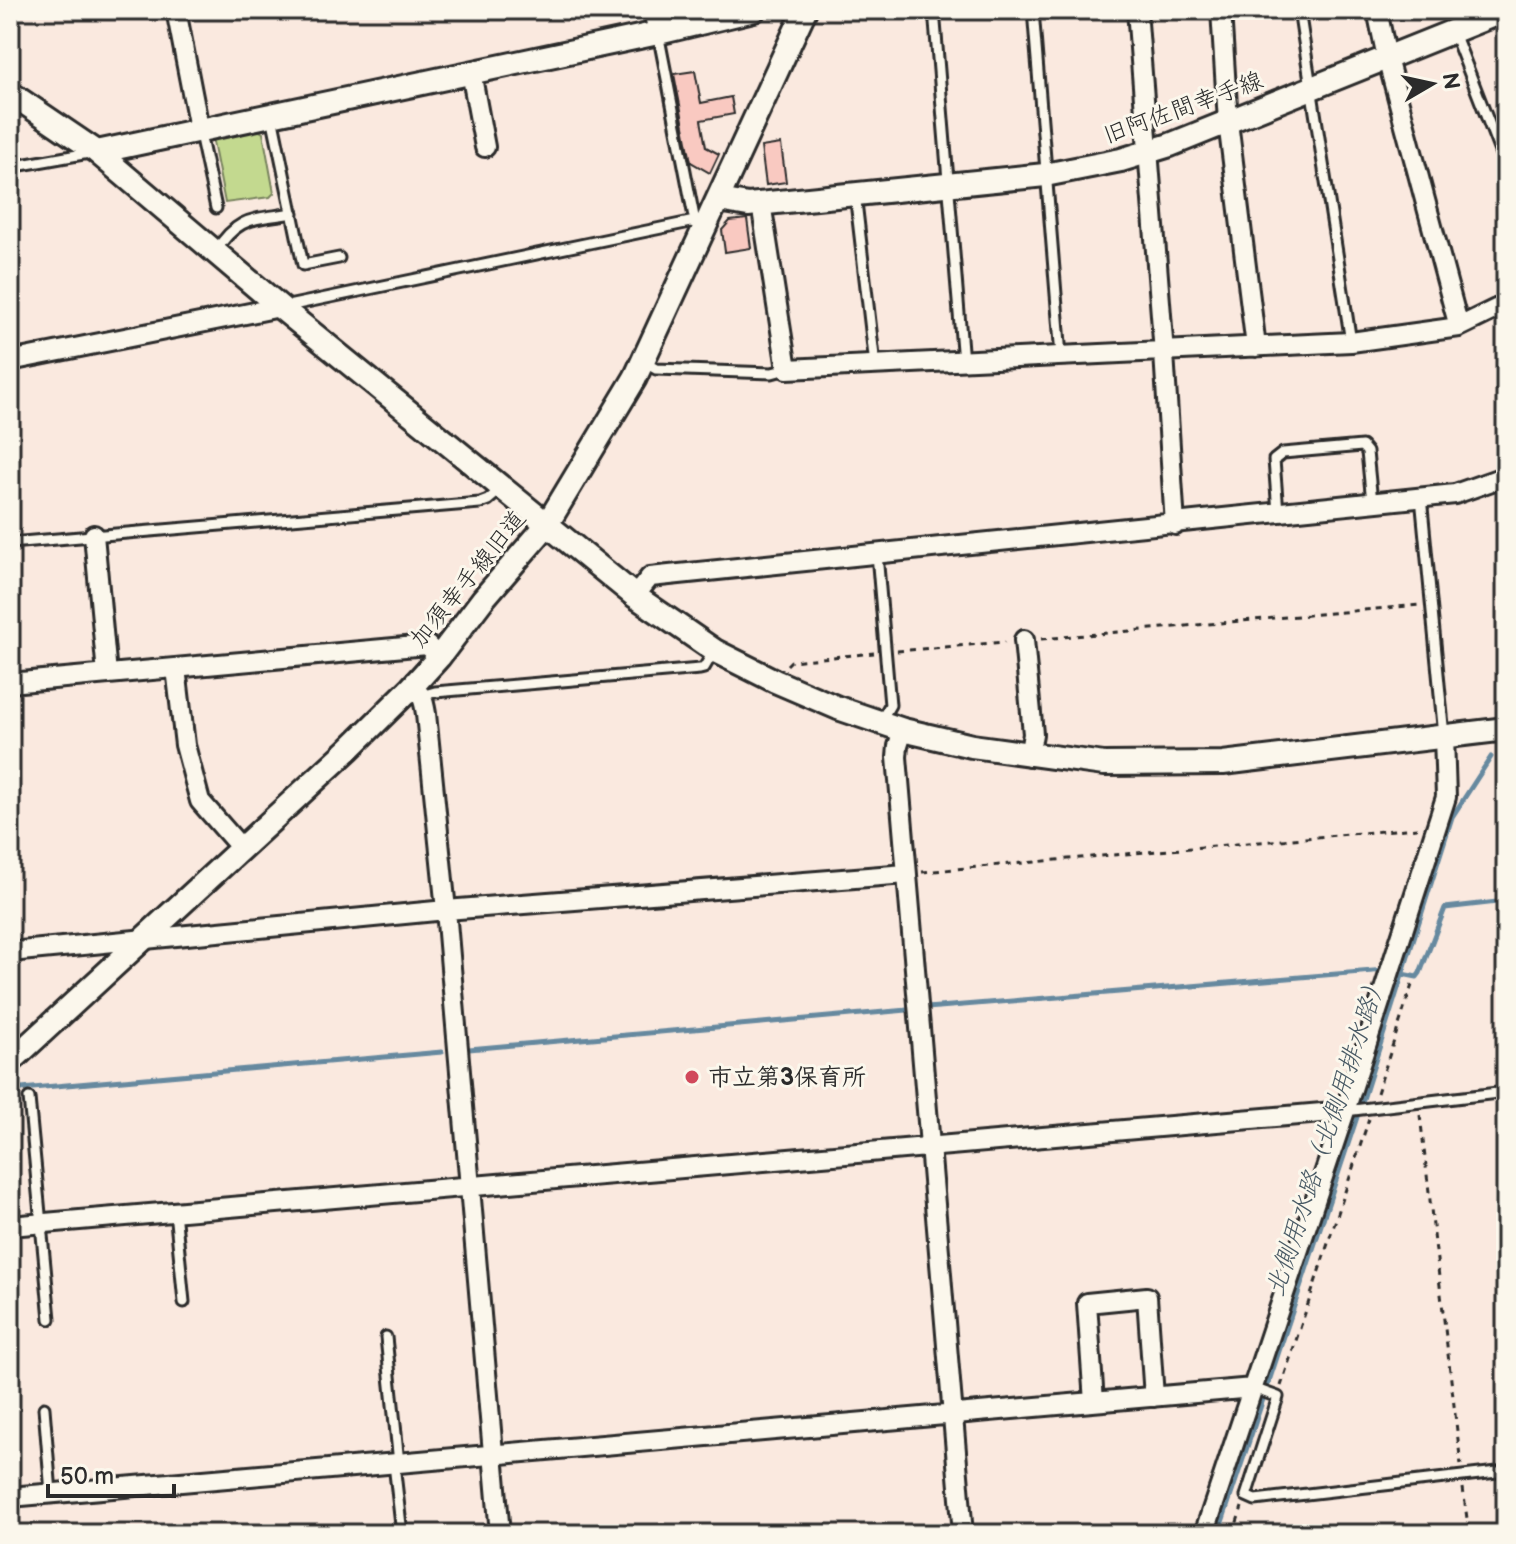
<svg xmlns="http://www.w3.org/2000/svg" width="1516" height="1544" font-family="'Balsamiq Sans','Klee One',sans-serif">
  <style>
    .green { fill: #c3d98f; stroke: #77825d; stroke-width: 2 }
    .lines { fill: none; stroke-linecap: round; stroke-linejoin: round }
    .stream { stroke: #66899f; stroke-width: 5 }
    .building { fill: #f9c9c1; stroke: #2b2b2b; stroke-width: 2 }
    .service-casing { stroke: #2b2b2b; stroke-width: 15 }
    .minor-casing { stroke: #2b2b2b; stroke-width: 24 }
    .tertiary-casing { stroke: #2b2b2b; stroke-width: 28 }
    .path { stroke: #2b2b2b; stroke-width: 3; stroke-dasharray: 6 6; stroke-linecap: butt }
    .service { stroke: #fbf7ec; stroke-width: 9 }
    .minor { stroke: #fbf7ec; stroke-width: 18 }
    .tertiary { stroke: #fbf7ec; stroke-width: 22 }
    .poi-dot { fill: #d1495b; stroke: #fbf7ec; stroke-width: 3 }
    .labels { text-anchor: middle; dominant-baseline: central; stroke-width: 6; stroke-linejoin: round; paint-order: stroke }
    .street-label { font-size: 24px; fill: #2b2b2b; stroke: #fbf7ec }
    .poi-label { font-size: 24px; font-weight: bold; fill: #2b2b2b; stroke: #fbf7ec; text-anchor: start }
    .water-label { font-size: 26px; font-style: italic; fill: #495a65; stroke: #fbf7ec }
  </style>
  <rect width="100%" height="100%" fill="#fae9df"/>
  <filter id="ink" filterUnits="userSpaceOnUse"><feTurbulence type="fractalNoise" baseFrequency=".0125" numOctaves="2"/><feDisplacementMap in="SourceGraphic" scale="16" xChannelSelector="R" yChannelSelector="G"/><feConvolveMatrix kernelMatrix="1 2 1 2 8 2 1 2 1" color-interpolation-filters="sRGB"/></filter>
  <g filter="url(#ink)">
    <!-- green -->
    <path class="green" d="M 258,130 L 263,133 L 274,193 L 270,197 L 225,203 L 213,142 L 217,137 Z"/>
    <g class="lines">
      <!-- stream -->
      <path class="stream" d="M 1402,974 L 1417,977 L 1420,973 L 1445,908 L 1506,901
        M 927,1008 L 1385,970
        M 469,1049 L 907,1010
        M 10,1090 L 442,1052
        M 1218,1534 L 1364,1096 L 1452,817 L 1491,757"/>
    </g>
    <!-- building -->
    <path class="building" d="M 695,71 L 701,103 L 731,97 L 734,114 L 701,120 L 706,147 L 719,154 L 710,173 L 691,162 L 674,74 Z
      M 781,144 L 786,182 L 766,185 L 761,147 Z
      M 747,219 L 751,248 L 725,252 L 722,230 L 730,221 Z"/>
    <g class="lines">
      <defs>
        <path id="service" d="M 934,10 L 963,362
          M 1033,10 L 1061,356
          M 1299,10 L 1351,342
          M 658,33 L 695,222
          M 1454,33 L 1506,167
          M 272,116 L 303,265 L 339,258
          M 199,129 L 216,208
          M 10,167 L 89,153
          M 855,193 L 875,365
          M 215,252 C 239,215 253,220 293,213
          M 283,307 L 690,222 L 706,226
          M 643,362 L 656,369 L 772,373 L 787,369
          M 1421,497 L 1444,736
          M 1278,512 L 1274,460 L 1283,453 L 1362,446 L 1367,452 L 1372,502
          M 10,543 L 480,503 L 488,500 L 501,489
          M 877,554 L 890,705 L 880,722
          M 421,696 L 435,692 L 700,669 L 704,668 L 714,651
          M 29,1098 L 50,1319
          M 1345,1111 L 1506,1092
          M 175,1211 L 184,1302
          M 386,1337 L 399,1463
          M 1253,1388 L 1278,1397 L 1246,1496 L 1255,1500 L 1506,1471
          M 44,1408 L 51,1493
          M 394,1464 L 402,1534"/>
        <path id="minor" d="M 176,10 L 199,128
          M 653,10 L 658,33
          M 1137,10 L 1164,353 L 1175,525
          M 1221,10 L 1228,122 L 1256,347
          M 1377,10 L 1387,58 L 1459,327
          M 471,72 L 485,147
          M 761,203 L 787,369 L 1351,342 L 1459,327 L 1506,304
          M 10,361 L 280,307
          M 94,535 L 107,674
          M 635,596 L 650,577 L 1455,494 L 1506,476
          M 1024,640 L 1033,734 L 1029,756
          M 176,668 L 185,745 L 200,801 L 242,849
          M 10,683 L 427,645 L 439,657
          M 411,688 C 423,693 424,702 426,714 L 446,910 L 500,1534
          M 903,730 L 898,746 L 897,757 L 963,1534
          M 10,952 L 446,910 L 906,874
          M 10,1226 L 1345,1111
          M 1094,1402 L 1087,1303 L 1147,1297 L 1154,1397
          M 10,1497 L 1253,1388
          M 1204,1534 L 1345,1111 L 1446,797 L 1444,736"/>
        <path id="tertiary" d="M 10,93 L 97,152 L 280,307 L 635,596 L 715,651 L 775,681 L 838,708 L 903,730 L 972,746 L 1104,764 L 1223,763 L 1506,729
          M 97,152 L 658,33 L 754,10
          M 719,200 L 748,205 L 1045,175 L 1121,160 L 1170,145 L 1506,10
          M 10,1062 L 348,750 L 411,688 L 439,657 L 483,599 L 546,526 L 635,378 L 805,10"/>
      </defs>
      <!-- service casing -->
      <use href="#service" class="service-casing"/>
      <!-- minor casing -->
      <use href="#minor" class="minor-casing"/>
      <!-- tertiary casing -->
      <use href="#tertiary" class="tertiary-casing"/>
      <!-- path -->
      <path class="path" d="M 1041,639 L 1420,605
        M 897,651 L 1005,642
        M 787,665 L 791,661 L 874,653
        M 922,872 L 1417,828
        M 1377,1093 L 1412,985
        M 1420,1115 L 1461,1465
        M 1281,1386 L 1369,1119
        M 1463,1488 L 1469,1534
        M 1233,1534 L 1242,1507"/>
      <!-- service -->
      <use href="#service" class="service"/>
      <!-- minor -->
      <use href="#minor" class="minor"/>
      <!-- tertiary -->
      <use href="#tertiary" class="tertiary"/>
    </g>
  </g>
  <!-- markers -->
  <circle class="poi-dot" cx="692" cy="1077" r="8"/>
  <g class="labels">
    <!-- street labels -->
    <g class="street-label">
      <text transform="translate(1183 108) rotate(-20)">旧阿佐間幸手線</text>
      <text transform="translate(468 579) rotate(-51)">加須幸手線旧道</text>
    </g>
    <!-- poi labels -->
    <g class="poi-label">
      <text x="708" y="1077">市立第3保育所</text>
    </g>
    <!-- water labels -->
    <g class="water-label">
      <text transform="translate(1327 1135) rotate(-72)">北側用水路（北側用排水路）</text>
    </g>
  </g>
  <!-- margin -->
  <rect width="1516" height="1544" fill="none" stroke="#fbf7ec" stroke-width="40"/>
  <rect x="20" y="20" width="1476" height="1504" fill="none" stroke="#2b2b2b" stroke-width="3" filter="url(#ink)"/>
  <!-- north arrow -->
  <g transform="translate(1432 84) rotate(81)" stroke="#fbf7ec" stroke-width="6" paint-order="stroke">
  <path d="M0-6L14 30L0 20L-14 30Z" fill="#2b2b2b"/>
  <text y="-12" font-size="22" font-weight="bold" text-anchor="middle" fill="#2b2b2b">N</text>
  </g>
  <!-- scale -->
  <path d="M48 1484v12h126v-12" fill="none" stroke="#2b2b2b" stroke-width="4"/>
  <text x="60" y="1484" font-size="24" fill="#2b2b2b" stroke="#fbf7ec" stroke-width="6" paint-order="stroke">50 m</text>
</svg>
